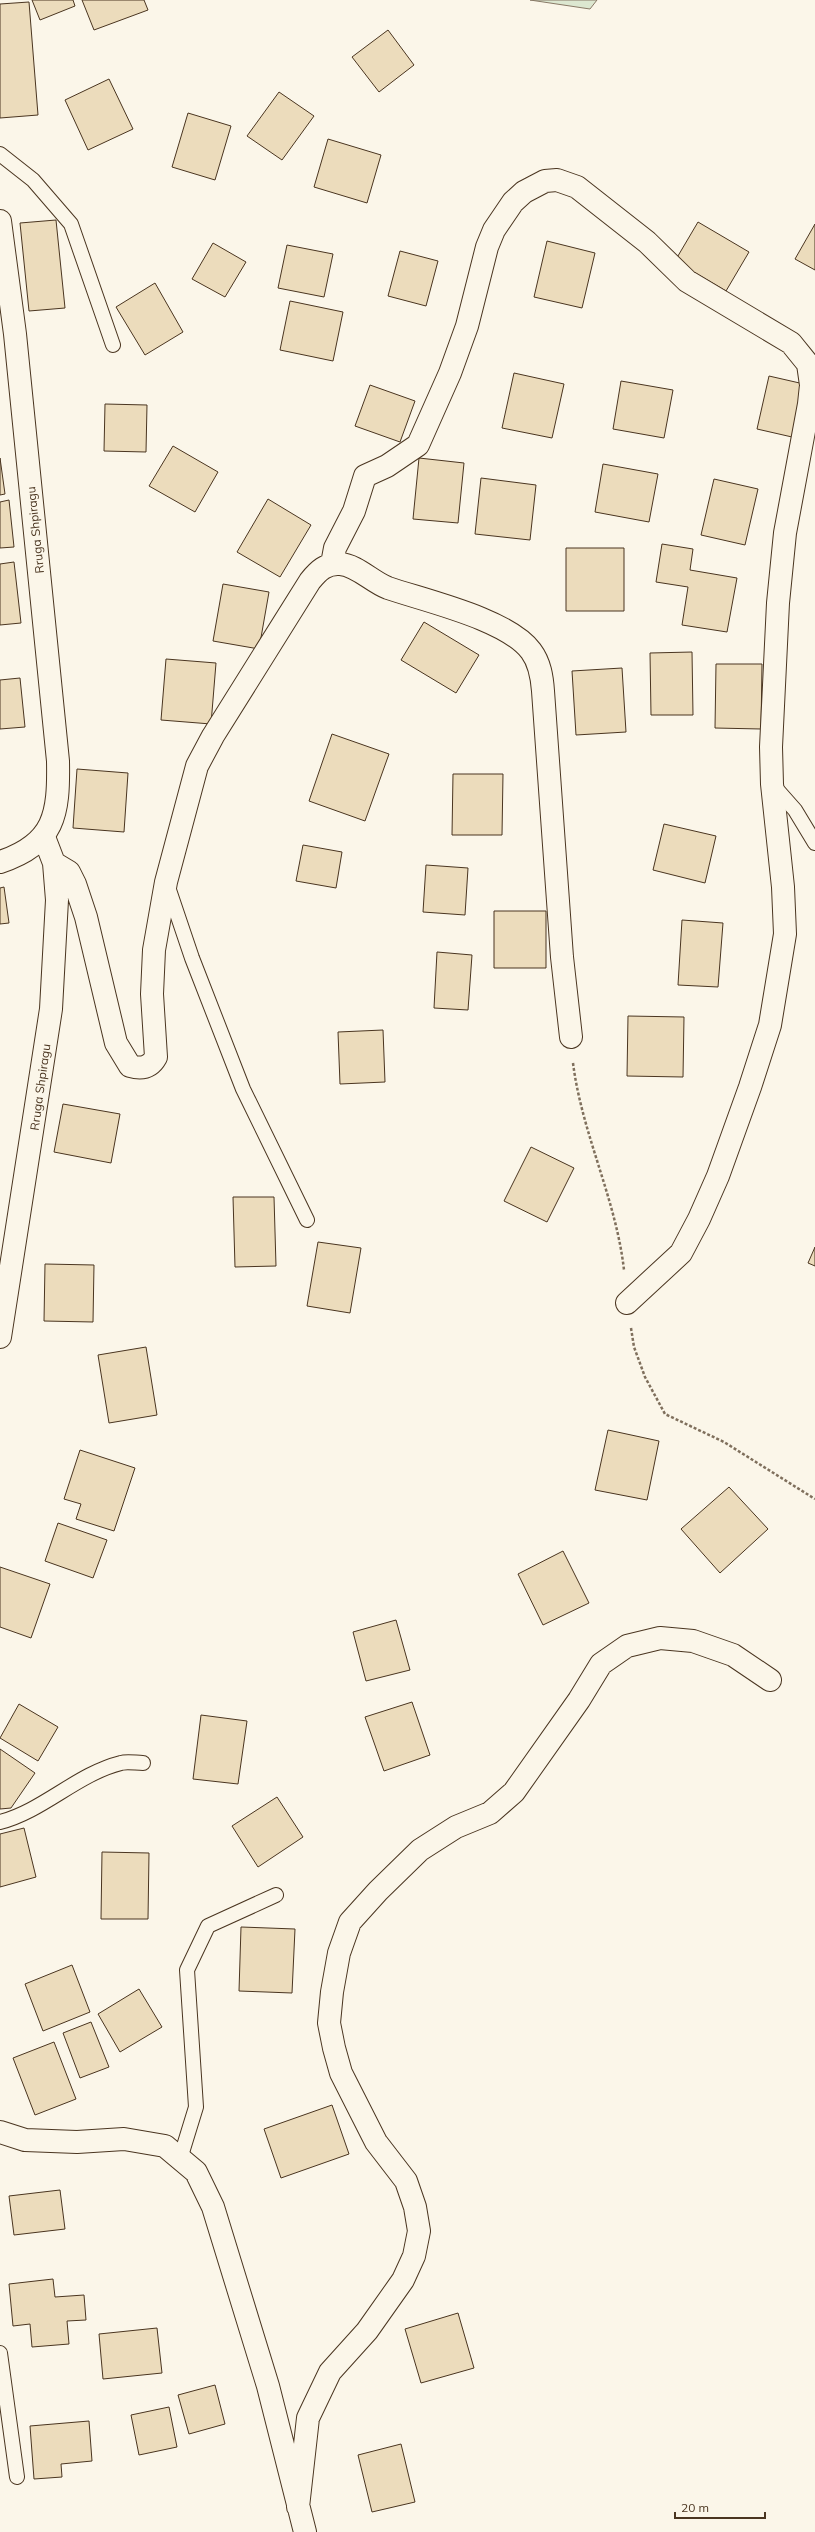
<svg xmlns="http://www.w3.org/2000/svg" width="815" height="2532" font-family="Mulish,sans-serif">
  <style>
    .green { fill: #dce7d0; stroke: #887966 }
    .building { fill: #ecdcbc; stroke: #4a3520 }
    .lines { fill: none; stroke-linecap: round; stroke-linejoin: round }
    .lane-casing { stroke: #4a3520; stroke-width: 16 }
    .street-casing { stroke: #4a3520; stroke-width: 24 }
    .secondary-casing { stroke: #4a3520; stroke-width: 24 }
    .path { stroke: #7f6f5c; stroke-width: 2.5; stroke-dasharray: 3 2; stroke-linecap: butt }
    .lane { stroke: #fbf6e9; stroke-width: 14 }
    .street { stroke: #fbf6e9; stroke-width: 22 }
    .secondary { stroke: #fbf6e9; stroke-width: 22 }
    .labels { text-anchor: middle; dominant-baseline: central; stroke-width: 3; stroke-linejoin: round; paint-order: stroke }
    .street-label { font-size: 12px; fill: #4a3520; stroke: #fbf6e9 }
  </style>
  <rect width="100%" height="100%" fill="#fbf6e9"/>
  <!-- green -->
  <path class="green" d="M 530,0 L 597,0 L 590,9 Z"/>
  <!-- building -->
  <path class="building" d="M 32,0 L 73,0 L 75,6 L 40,20 Z
    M 82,0 L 144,0 L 148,10 L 94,30 Z
    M 29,2 L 38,115 L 0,118 L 0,4 Z
    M 388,30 L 414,65 L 379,92 L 352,57 Z
    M 109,79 L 133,129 L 88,150 L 65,100 Z
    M 279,92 L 314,116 L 282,160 L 247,136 Z
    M 188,113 L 231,126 L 215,180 L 172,167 Z
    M 328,139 L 381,155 L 367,203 L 314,187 Z
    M 56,220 L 65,308 L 29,311 L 20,223 Z
    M 698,222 L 749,252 L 726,291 L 675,261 Z
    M 815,224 L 815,270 L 795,259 Z
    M 547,241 L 595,253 L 582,308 L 534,297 Z
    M 213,243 L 246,262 L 225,297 L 192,279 Z
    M 287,245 L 333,254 L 324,297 L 278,288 Z
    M 400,251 L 438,261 L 426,306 L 388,296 Z
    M 155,283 L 183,332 L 145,355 L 116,307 Z
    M 290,301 L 343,312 L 333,361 L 280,350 Z
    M 514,373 L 564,384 L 552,438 L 502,428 Z
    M 769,376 L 804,384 L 792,437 L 757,429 Z
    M 621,381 L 673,390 L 664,438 L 613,429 Z
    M 370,385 L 415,401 L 400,442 L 355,426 Z
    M 105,404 L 147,405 L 146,452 L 104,451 Z
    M 173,446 L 218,472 L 195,512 L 149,486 Z
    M 0,458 L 5,494 L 0,495 Z
    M 419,458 L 464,463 L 458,523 L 413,519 Z
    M 603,464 L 658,474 L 649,522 L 595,512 Z
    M 481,478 L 536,485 L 530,540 L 475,534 Z
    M 714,479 L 758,489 L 745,545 L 701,535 Z
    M 268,499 L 311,525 L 280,577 L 237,552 Z
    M 9,500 L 14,547 L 0,548 L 0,502 Z
    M 662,544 L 693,549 L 690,570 L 737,578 L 727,632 L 682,625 L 688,587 L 656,582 Z
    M 566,548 L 624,548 L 624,611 L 566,611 Z
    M 14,562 L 21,623 L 0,625 L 0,564 Z
    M 223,584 L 269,592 L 259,649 L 213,641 Z
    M 424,622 L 479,655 L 456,693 L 401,660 Z
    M 692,652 L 693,715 L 651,715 L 650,653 Z
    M 166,659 L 216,663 L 211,724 L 161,720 Z
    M 716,664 L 762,664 L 761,729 L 715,728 Z
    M 622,668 L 626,732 L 576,735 L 572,671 Z
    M 20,678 L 25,727 L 0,729 L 0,680 Z
    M 332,734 L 389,754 L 365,821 L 309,801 Z
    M 77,769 L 128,773 L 124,832 L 73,828 Z
    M 453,774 L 503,774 L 502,835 L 452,835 Z
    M 664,824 L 716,836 L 705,883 L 653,870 Z
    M 303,845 L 342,852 L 336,888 L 296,881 Z
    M 426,865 L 468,868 L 465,915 L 423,912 Z
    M 4,887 L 9,923 L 0,924 L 0,888 Z
    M 494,911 L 546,911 L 546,968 L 494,968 Z
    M 682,920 L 723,923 L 718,987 L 678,985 Z
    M 437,952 L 472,955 L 468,1010 L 434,1008 Z
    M 628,1016 L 684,1017 L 683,1077 L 627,1076 Z
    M 383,1030 L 385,1082 L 340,1084 L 338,1032 Z
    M 63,1104 L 120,1114 L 111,1163 L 54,1152 Z
    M 531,1147 L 574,1168 L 547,1222 L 504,1201 Z
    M 233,1197 L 274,1197 L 276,1266 L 235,1267 Z
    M 318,1242 L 361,1248 L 350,1313 L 307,1306 Z
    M 815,1247 L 815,1266 L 808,1263 Z
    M 45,1264 L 94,1265 L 93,1322 L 44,1321 Z
    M 146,1347 L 157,1415 L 109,1423 L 98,1355 Z
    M 608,1430 L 659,1441 L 647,1500 L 595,1490 Z
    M 80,1450 L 135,1468 L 114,1531 L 76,1519 L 81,1504 L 64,1499 Z
    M 729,1487 L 768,1529 L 720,1573 L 681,1529 Z
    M 58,1523 L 107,1540 L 93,1578 L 45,1561 Z
    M 563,1551 L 589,1603 L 543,1625 L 518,1574 Z
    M 0,1567 L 50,1584 L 31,1638 L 0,1627 Z
    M 396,1620 L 410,1670 L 366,1681 L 353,1632 Z
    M 412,1702 L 430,1755 L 384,1771 L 365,1717 Z
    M 19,1704 L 58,1727 L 38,1761 L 0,1738 Z
    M 201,1715 L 247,1721 L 238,1784 L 193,1779 Z
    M 0,1749 L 35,1773 L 11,1808 L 0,1809 Z
    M 277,1797 L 303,1837 L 258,1867 L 232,1826 Z
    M 24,1828 L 36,1877 L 0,1887 L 0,1834 Z
    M 102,1852 L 149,1853 L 148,1919 L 101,1919 Z
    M 241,1927 L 295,1929 L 292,1993 L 239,1991 Z
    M 72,1965 L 90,2012 L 43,2031 L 25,1984 Z
    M 139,1989 L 162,2027 L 120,2052 L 98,2014 Z
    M 91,2022 L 109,2067 L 80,2078 L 63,2033 Z
    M 54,2042 L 76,2099 L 35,2115 L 13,2058 Z
    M 332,2105 L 349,2154 L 281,2178 L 264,2129 Z
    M 60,2190 L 65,2229 L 14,2235 L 9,2196 Z
    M 53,2279 L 55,2297 L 84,2295 L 86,2320 L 67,2321 L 69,2344 L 32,2347 L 30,2324 L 13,2326 L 9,2284 Z
    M 458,2313 L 474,2368 L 421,2383 L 405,2329 Z
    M 157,2328 L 162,2373 L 103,2379 L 99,2334 Z
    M 215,2385 L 225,2424 L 189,2434 L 178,2395 Z
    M 169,2407 L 177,2447 L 139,2455 L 131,2415 Z
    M 89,2421 L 92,2461 L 61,2464 L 62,2477 L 34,2479 L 30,2426 Z
    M 401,2444 L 415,2502 L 372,2512 L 358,2455 Z"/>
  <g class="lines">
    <defs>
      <path id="lane" d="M 0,154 L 33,180 L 71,224 L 113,345
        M 772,784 L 795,810 L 815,843
        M 167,884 L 192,958 L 243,1089 L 307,1220
        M 0,1822 C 43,1811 77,1774 121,1763 C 127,1761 136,1763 143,1763
        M 180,2159 L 196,2107 L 187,1970 L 208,1926 L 276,1895
        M 0,2353 L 17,2477"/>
      <path id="street" d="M 332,564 L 335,548 L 354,511 L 365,476 L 387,466 L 418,445 L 450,373 L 467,326 L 487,247 L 494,230 L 513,202 L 524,192 L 545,181 L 557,180 L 577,187 L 647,242 L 687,281 L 791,343 L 808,364 L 811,385 L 809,404 L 785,533 L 778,603 L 771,747 L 772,784 L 783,887 L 785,934 L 770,1025 L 750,1087 L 718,1176 L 699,1219 L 681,1253 L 627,1303
        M 54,863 L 69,872 L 75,884 L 86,917 L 116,1043 L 130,1066 C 141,1069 150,1068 156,1057 L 152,994 L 154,950 L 166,882 L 197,766 L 213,736 L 310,581 C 318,571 326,563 340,564 C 357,565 372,582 388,588 C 426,601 507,619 531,651 C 540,663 542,677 543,691 L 562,957 L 571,1037
        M 0,1337 L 51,1009 L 57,900 L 54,863 L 44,837
        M 0,2132 L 25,2140 L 77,2142 L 124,2139 L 165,2146 L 196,2172 L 213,2207 L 268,2386 L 305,2532
        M 298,2507 L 308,2418 L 330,2372 L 367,2331 L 403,2280 L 414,2256 L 419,2231 L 415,2207 L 406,2181 L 376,2142 L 341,2073 L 334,2048 L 329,2023 L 332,1992 L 339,1953 L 350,1922 L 378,1891 L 420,1850 L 456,1827 L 490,1813 L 514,1792 L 579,1700 L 601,1664 L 627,1646 L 660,1638 L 693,1641 L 733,1655 L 770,1680"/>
      <path id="secondary" d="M 0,221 L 15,334 L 58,761 C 59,814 55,844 0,862"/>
    </defs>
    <!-- lane casing -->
    <use href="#lane" class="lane-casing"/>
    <!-- street casing -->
    <use href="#street" class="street-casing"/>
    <!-- secondary casing -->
    <use href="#secondary" class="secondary-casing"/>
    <!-- path -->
    <path class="path" d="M 573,1063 C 582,1134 616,1199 624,1270
      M 631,1328 L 634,1347 L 645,1377 L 665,1414 L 724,1442 L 815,1499"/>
    <!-- lane -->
    <use href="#lane" class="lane"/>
    <!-- street -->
    <use href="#street" class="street"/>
    <!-- secondary -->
    <use href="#secondary" class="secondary"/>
  </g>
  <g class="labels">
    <!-- street labels -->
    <g class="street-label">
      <text transform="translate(35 530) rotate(-96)">Rruga Shpiragu</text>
      <text transform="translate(40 1087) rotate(-82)">Rruga Shpiragu</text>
    </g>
  </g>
  <!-- scale -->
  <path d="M675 2512v6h90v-6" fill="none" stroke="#4a3520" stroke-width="2"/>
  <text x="681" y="2512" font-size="12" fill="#4a3520" stroke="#fbf6e9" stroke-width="3" paint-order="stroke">20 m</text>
</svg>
